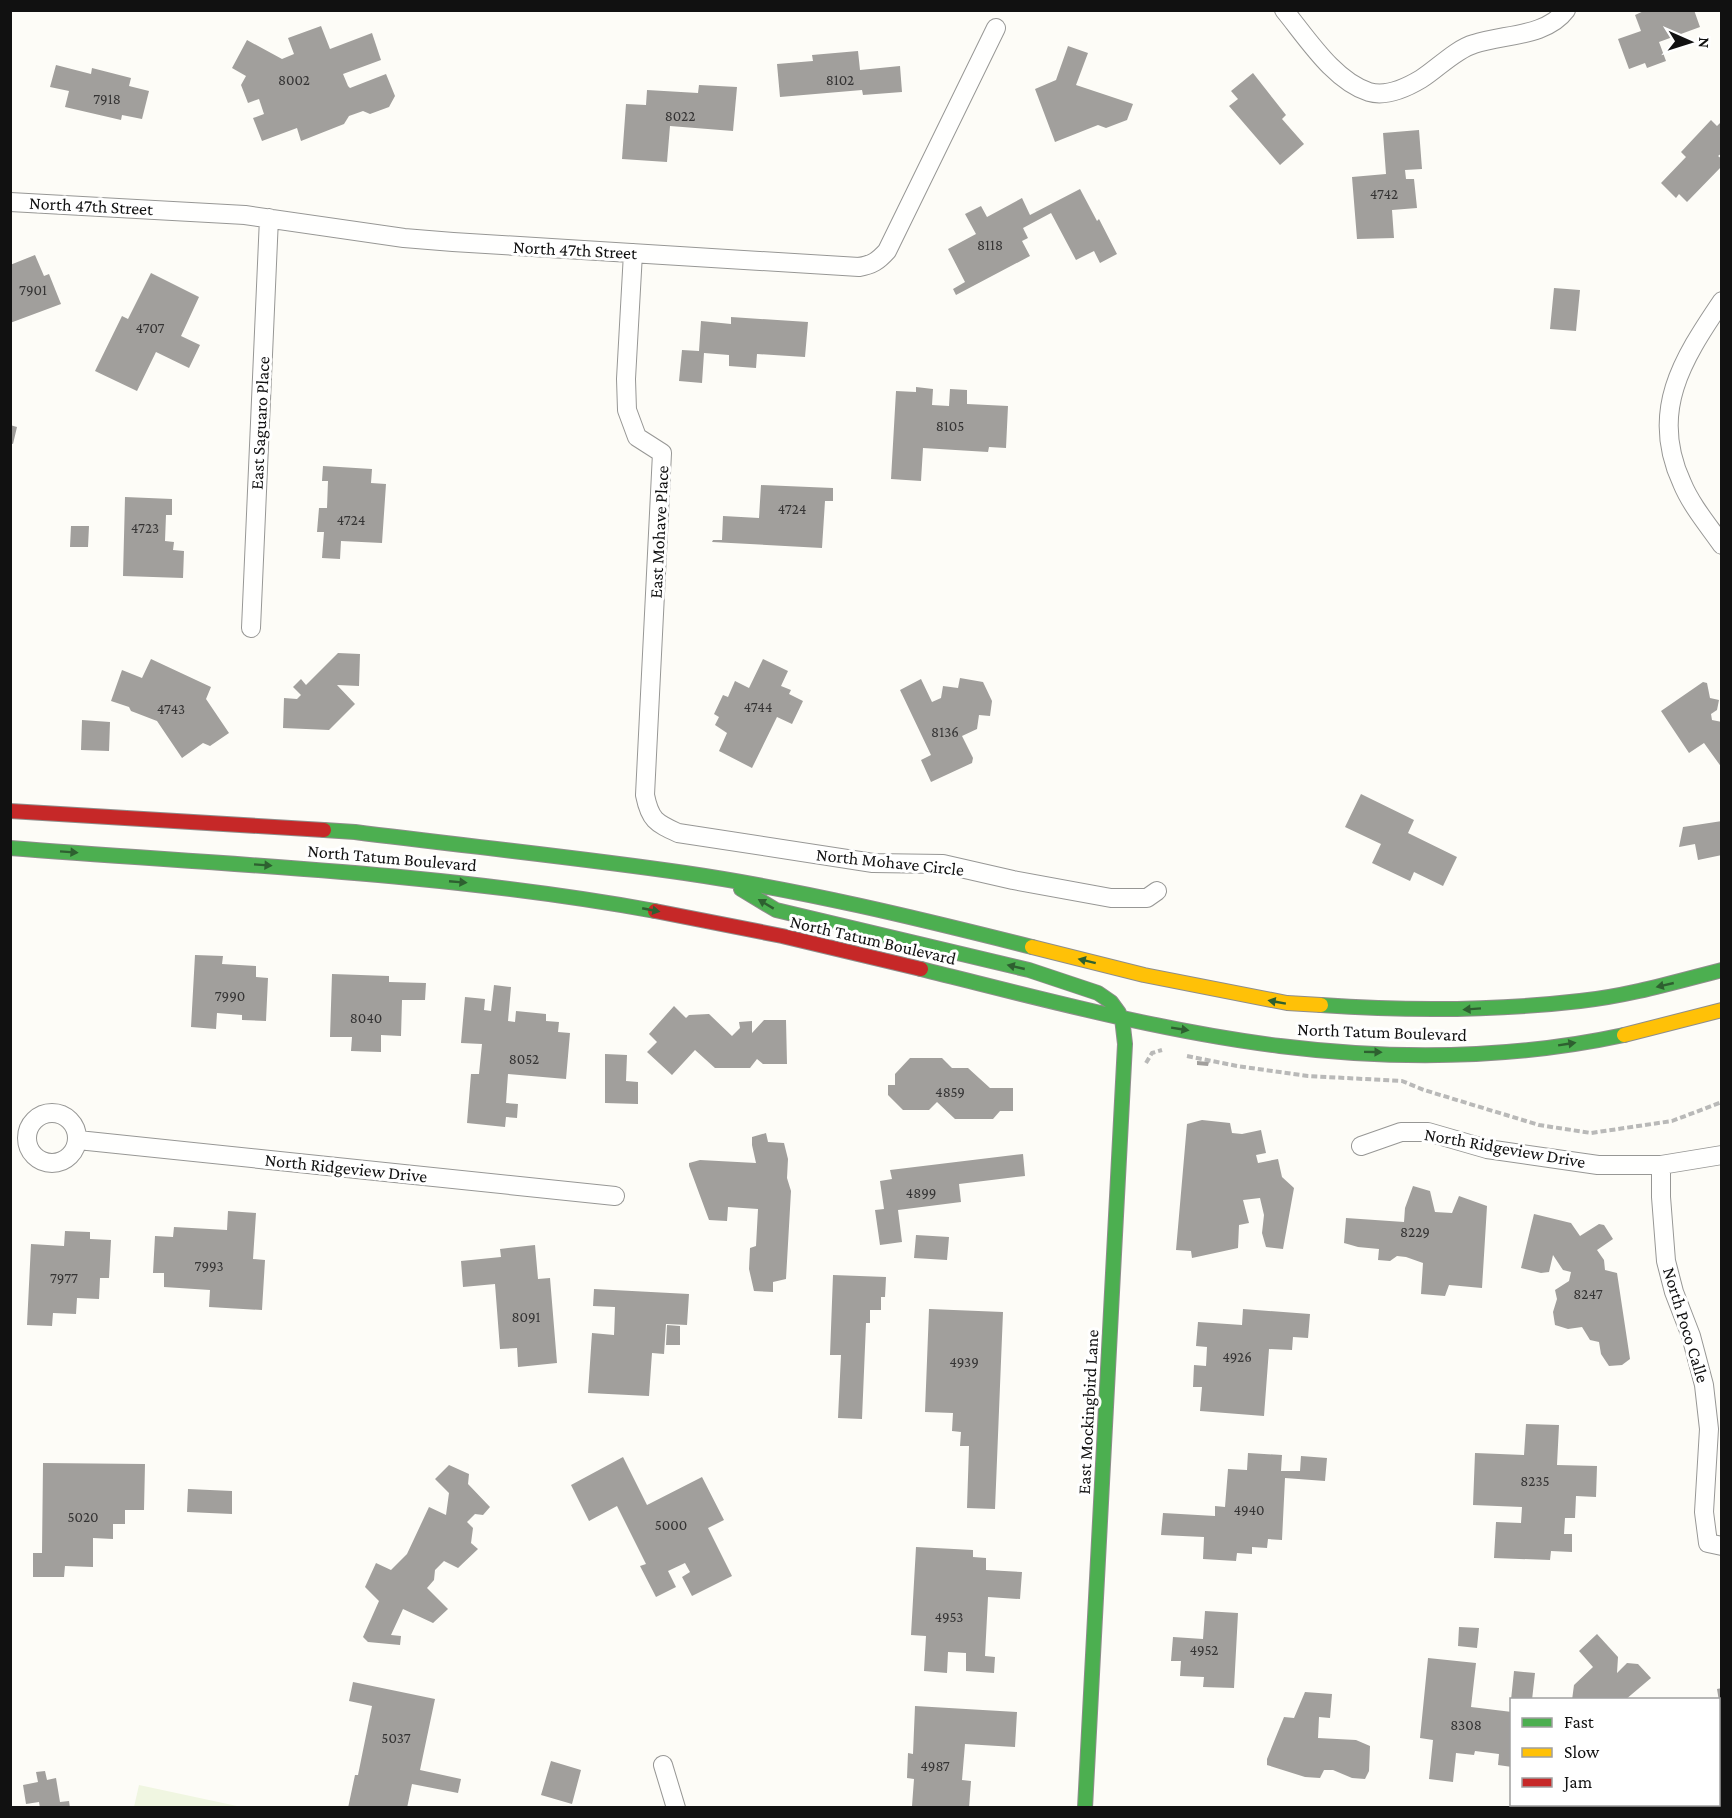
<svg xmlns="http://www.w3.org/2000/svg" width="1732" height="1818" font-family="'Crimson Pro',serif">
  <style>
    .pitch { fill: #f0f6e1 }
    .building { fill: #a19f9c }
    .lines { fill: none; stroke-linecap: round; stroke-linejoin: round }
    .street-casing { stroke: #979795; stroke-width: 20 }
    .fast-casing { stroke: #8e8d8b; stroke-width: 16 }
    .slow-casing { stroke: #8e8d8b; stroke-width: 16 }
    .jam-casing { stroke: #8e8d8b; stroke-width: 16 }
    .path { stroke: #b9b9b8; stroke-width: 4; stroke-dasharray: 6 3; stroke-linecap: butt }
    .street { stroke: #fffffe; stroke-width: 18 }
    .fast { stroke: #4caf50; stroke-width: 14 }
    .slow { stroke: #ffc107; stroke-width: 14 }
    .jam { stroke: #c62828; stroke-width: 14 }
    .oneway { fill: #2e6030 }
    .labels { text-anchor: middle; dominant-baseline: central; stroke-width: 6; stroke-linejoin: round; paint-order: stroke }
    .number-label { font-size: 15px; fill: #353434 }
    .street-label { font-size: 18px; fill: #111; stroke: #fff }
  </style>
  <rect width="100%" height="100%" fill="#fdfcf7"/>
  <!-- pitch -->
  <path class="pitch" d="M 139,1785 L 237,1806 L 237,1807 L 134,1807 Z"/>
  <!-- building -->
  <path class="building" d="M 1646,10 L 1694,10 L 1700,27 L 1659,42 L 1666,61 L 1647,68 L 1645,63 L 1629,69 L 1618,39 L 1641,31 L 1635,15 Z
    M 321,26 L 330,49 L 372,33 L 381,60 L 343,74 L 348,86 L 350,88 L 386,74 L 395,96 L 389,107 L 370,114 L 363,111 L 349,116 L 344,124 L 301,141 L 297,128 L 262,141 L 253,118 L 264,114 L 259,99 L 248,103 L 241,85 L 246,76 L 232,68 L 247,40 L 282,59 L 294,54 L 288,38 Z
    M 1068,46 L 1088,53 L 1076,85 L 1133,104 L 1127,120 L 1106,128 L 1098,125 L 1055,142 L 1035,89 L 1056,80 Z
    M 858,51 L 860,70 L 900,66 L 902,92 L 863,95 L 862,90 L 780,97 L 777,64 L 813,61 L 812,55 Z
    M 56,65 L 91,74 L 92,68 L 131,78 L 129,86 L 149,91 L 142,119 L 122,115 L 121,120 L 65,107 L 69,91 L 50,87 Z
    M 1253,73 L 1286,115 L 1282,119 L 1304,144 L 1280,165 L 1229,106 L 1238,99 L 1231,91 Z
    M 699,85 L 737,87 L 733,131 L 670,126 L 667,162 L 622,159 L 626,104 L 646,105 L 647,90 L 698,93 Z
    M 1711,120 L 1717,126 L 1722,121 L 1722,153 L 1718,156 L 1722,159 L 1722,166 L 1687,202 L 1679,194 L 1676,198 L 1661,183 L 1686,157 L 1681,152 Z
    M 1419,130 L 1422,169 L 1405,170 L 1406,179 L 1414,179 L 1417,208 L 1392,210 L 1394,238 L 1357,239 L 1352,177 L 1386,174 L 1383,133 Z
    M 1080,189 L 1097,221 L 1099,219 L 1117,254 L 1100,263 L 1094,251 L 1076,260 L 1051,213 L 1023,228 L 1028,238 L 1022,241 L 1030,256 L 956,295 L 953,289 L 965,282 L 948,249 L 976,234 L 965,214 L 981,206 L 987,217 L 1022,198 L 1030,215 Z
    M 35,255 L 44,276 L 49,274 L 61,304 L 10,323 L 10,265 Z
    M 151,273 L 199,297 L 181,336 L 200,345 L 189,368 L 156,352 L 137,391 L 95,371 L 122,316 L 128,319 Z
    M 1554,288 L 1580,290 L 1576,331 L 1550,329 Z
    M 731,317 L 808,322 L 805,357 L 757,354 L 756,368 L 729,366 L 729,355 L 704,353 L 702,383 L 679,381 L 682,350 L 699,351 L 701,321 L 731,324 Z
    M 916,387 L 933,389 L 932,405 L 949,406 L 950,389 L 967,390 L 967,404 L 1008,406 L 1006,448 L 989,447 L 988,452 L 923,448 L 921,481 L 891,479 L 896,391 L 916,392 Z
    M 10,425 L 17,427 L 13,444 L 10,443 Z
    M 323,466 L 372,469 L 371,483 L 386,484 L 382,543 L 341,541 L 340,559 L 322,558 L 324,532 L 317,532 L 319,508 L 327,508 L 328,481 L 322,481 Z
    M 761,485 L 833,488 L 833,501 L 825,501 L 822,548 L 712,542 L 713,540 L 722,540 L 723,516 L 759,518 Z
    M 125,497 L 172,499 L 172,515 L 166,515 L 165,541 L 174,542 L 173,550 L 184,551 L 183,578 L 123,576 Z
    M 71,526 L 89,526 L 88,547 L 70,547 Z
    M 338,653 L 360,654 L 359,686 L 337,685 L 355,704 L 329,730 L 283,728 L 284,698 L 297,699 L 301,695 L 293,687 L 301,679 L 306,685 Z
    M 151,659 L 211,687 L 206,699 L 229,733 L 210,746 L 203,743 L 182,758 L 157,721 L 131,711 L 129,707 L 111,701 L 122,670 L 142,678 Z
    M 763,659 L 788,671 L 781,686 L 791,690 L 789,694 L 803,701 L 792,724 L 777,717 L 752,768 L 719,751 L 727,733 L 715,725 L 719,717 L 714,714 L 723,695 L 728,697 L 735,681 L 749,688 Z
    M 960,678 L 983,682 L 992,701 L 990,716 L 979,715 L 977,729 L 962,736 L 973,758 L 972,763 L 931,782 L 921,760 L 931,755 L 900,690 L 921,679 L 932,702 L 941,698 L 943,686 L 958,688 Z
    M 1703,682 L 1707,683 L 1710,698 L 1719,700 L 1717,710 L 1711,714 L 1712,720 L 1722,722 L 1722,768 L 1704,743 L 1689,753 L 1661,711 Z
    M 82,720 L 110,722 L 109,751 L 81,750 Z
    M 1361,794 L 1414,820 L 1408,833 L 1457,857 L 1443,886 L 1414,872 L 1410,881 L 1372,863 L 1381,844 L 1345,827 Z
    M 1722,821 L 1722,855 L 1698,860 L 1695,844 L 1679,847 L 1683,827 Z
    M 195,955 L 223,956 L 222,964 L 256,966 L 256,977 L 268,978 L 266,1021 L 242,1020 L 242,1015 L 217,1013 L 216,1029 L 191,1027 Z
    M 332,974 L 389,976 L 389,982 L 426,983 L 425,1000 L 402,1000 L 401,1036 L 381,1035 L 381,1052 L 351,1051 L 352,1037 L 330,1037 Z
    M 494,985 L 511,987 L 508,1021 L 515,1022 L 516,1011 L 546,1014 L 546,1021 L 559,1022 L 558,1032 L 570,1033 L 566,1079 L 508,1074 L 506,1103 L 518,1104 L 517,1118 L 506,1117 L 505,1127 L 467,1123 L 471,1074 L 479,1074 L 482,1044 L 461,1043 L 465,997 L 485,999 L 484,1010 L 491,1011 Z
    M 674,1006 L 686,1018 L 689,1015 L 709,1014 L 732,1036 L 740,1028 L 739,1022 L 752,1021 L 752,1033 L 764,1020 L 786,1020 L 787,1064 L 763,1064 L 757,1059 L 750,1068 L 715,1068 L 695,1050 L 672,1075 L 647,1052 L 657,1042 L 649,1034 Z
    M 605,1054 L 627,1055 L 626,1081 L 638,1082 L 638,1104 L 605,1103 Z
    M 910,1058 L 942,1058 L 952,1068 L 968,1068 L 990,1088 L 1013,1088 L 1013,1111 L 1000,1111 L 993,1119 L 955,1119 L 937,1102 L 929,1110 L 903,1110 L 888,1095 L 888,1085 L 895,1085 L 895,1074 Z
    M 1197,1061 L 1209,1062 L 1208,1066 L 1197,1065 Z
    M 1202,1120 L 1230,1123 L 1232,1133 L 1242,1134 L 1261,1130 L 1266,1153 L 1256,1155 L 1258,1163 L 1278,1159 L 1282,1177 L 1294,1188 L 1283,1249 L 1266,1247 L 1262,1233 L 1264,1215 L 1260,1198 L 1243,1200 L 1249,1223 L 1239,1225 L 1238,1248 L 1192,1258 L 1191,1251 L 1176,1250 L 1187,1124 Z
    M 766,1133 L 768,1142 L 784,1143 L 788,1159 L 787,1178 L 791,1191 L 786,1279 L 773,1282 L 773,1292 L 754,1291 L 749,1269 L 750,1248 L 756,1246 L 758,1209 L 728,1207 L 727,1221 L 709,1220 L 689,1166 L 689,1163 L 700,1160 L 756,1163 L 752,1145 L 752,1137 Z
    M 1023,1154 L 1025,1176 L 959,1184 L 961,1202 L 898,1210 L 902,1242 L 880,1245 L 875,1210 L 884,1209 L 880,1181 L 892,1179 L 890,1170 Z
    M 1413,1186 L 1430,1191 L 1435,1212 L 1452,1213 L 1459,1196 L 1487,1206 L 1482,1288 L 1449,1285 L 1445,1296 L 1421,1294 L 1423,1263 L 1406,1257 L 1397,1256 L 1390,1261 L 1378,1260 L 1379,1249 L 1358,1247 L 1344,1243 L 1346,1218 L 1404,1222 L 1405,1208 Z
    M 228,1211 L 256,1213 L 253,1259 L 265,1260 L 262,1310 L 209,1307 L 210,1290 L 164,1287 L 164,1273 L 153,1273 L 155,1236 L 173,1237 L 174,1227 L 227,1230 Z
    M 1534,1214 L 1571,1223 L 1580,1236 L 1599,1224 L 1604,1225 L 1613,1239 L 1597,1250 L 1604,1260 L 1605,1270 L 1617,1273 L 1630,1359 L 1622,1365 L 1609,1366 L 1601,1354 L 1599,1342 L 1590,1340 L 1582,1327 L 1568,1329 L 1555,1325 L 1553,1312 L 1557,1299 L 1555,1290 L 1569,1281 L 1571,1272 L 1563,1270 L 1553,1255 L 1549,1272 L 1541,1273 L 1521,1268 Z
    M 65,1231 L 90,1232 L 90,1239 L 111,1240 L 109,1278 L 100,1278 L 99,1299 L 77,1298 L 76,1314 L 53,1313 L 52,1326 L 27,1325 L 31,1244 L 64,1246 Z
    M 916,1235 L 949,1237 L 947,1260 L 914,1258 Z
    M 535,1245 L 538,1279 L 550,1278 L 557,1363 L 518,1367 L 517,1348 L 500,1349 L 495,1284 L 463,1287 L 461,1261 L 501,1257 L 500,1249 Z
    M 833,1275 L 886,1277 L 885,1297 L 881,1297 L 881,1310 L 870,1310 L 870,1323 L 866,1323 L 862,1419 L 838,1418 L 841,1355 L 830,1355 Z
    M 594,1289 L 689,1294 L 687,1325 L 666,1324 L 664,1354 L 652,1353 L 649,1396 L 588,1393 L 592,1333 L 614,1335 L 615,1307 L 593,1306 Z
    M 929,1309 L 1003,1312 L 995,1509 L 967,1508 L 969,1446 L 960,1446 L 961,1432 L 952,1431 L 953,1413 L 925,1412 Z
    M 1243,1309 L 1310,1314 L 1308,1338 L 1293,1337 L 1292,1350 L 1269,1349 L 1264,1416 L 1200,1411 L 1202,1387 L 1193,1387 L 1194,1365 L 1206,1366 L 1207,1347 L 1196,1346 L 1198,1322 L 1242,1325 Z
    M 667,1325 L 680,1326 L 680,1345 L 666,1345 Z
    M 1526,1424 L 1559,1425 L 1557,1465 L 1597,1466 L 1596,1497 L 1576,1496 L 1575,1518 L 1565,1518 L 1564,1534 L 1572,1534 L 1572,1552 L 1551,1551 L 1550,1560 L 1494,1558 L 1496,1522 L 1521,1523 L 1522,1507 L 1473,1505 L 1475,1453 L 1524,1455 Z
    M 1248,1453 L 1282,1455 L 1281,1471 L 1300,1471 L 1301,1456 L 1327,1458 L 1325,1481 L 1285,1478 L 1282,1540 L 1268,1539 L 1267,1548 L 1252,1547 L 1252,1554 L 1237,1553 L 1236,1561 L 1203,1559 L 1204,1537 L 1161,1535 L 1163,1513 L 1215,1516 L 1215,1506 L 1225,1507 L 1228,1469 L 1247,1470 Z
    M 623,1457 L 647,1505 L 702,1477 L 724,1520 L 708,1528 L 732,1576 L 692,1596 L 682,1577 L 690,1572 L 685,1563 L 668,1571 L 676,1587 L 656,1597 L 640,1566 L 646,1564 L 617,1506 L 589,1521 L 571,1485 Z
    M 43,1463 L 145,1464 L 144,1510 L 125,1510 L 125,1524 L 113,1524 L 113,1539 L 93,1538 L 93,1567 L 65,1566 L 64,1577 L 33,1577 L 33,1553 L 42,1553 Z
    M 449,1465 L 469,1474 L 468,1484 L 490,1507 L 483,1515 L 475,1514 L 467,1522 L 473,1528 L 471,1543 L 478,1549 L 458,1568 L 444,1561 L 435,1570 L 434,1580 L 427,1588 L 448,1609 L 433,1623 L 403,1609 L 391,1635 L 401,1636 L 400,1645 L 368,1642 L 363,1637 L 379,1601 L 365,1587 L 376,1563 L 391,1570 L 407,1554 L 429,1507 L 446,1515 L 449,1493 L 435,1479 Z
    M 188,1489 L 232,1491 L 232,1514 L 187,1512 Z
    M 916,1547 L 973,1550 L 973,1557 L 986,1558 L 986,1570 L 1022,1572 L 1020,1599 L 988,1597 L 985,1656 L 995,1657 L 994,1673 L 966,1671 L 966,1653 L 948,1652 L 947,1673 L 924,1671 L 926,1636 L 911,1635 Z
    M 1205,1611 L 1238,1613 L 1234,1688 L 1203,1687 L 1204,1677 L 1180,1676 L 1181,1661 L 1171,1661 L 1173,1637 L 1203,1639 Z
    M 1459,1627 L 1479,1628 L 1477,1648 L 1458,1646 Z
    M 1597,1634 L 1618,1657 L 1617,1673 L 1627,1663 L 1638,1664 L 1651,1678 L 1625,1700 L 1572,1700 L 1574,1685 L 1593,1667 L 1579,1651 Z
    M 1428,1658 L 1476,1663 L 1471,1707 L 1512,1712 L 1512,1767 L 1498,1765 L 1499,1754 L 1475,1751 L 1474,1755 L 1456,1753 L 1453,1782 L 1429,1779 L 1433,1740 L 1420,1738 Z
    M 1514,1671 L 1535,1673 L 1532,1700 L 1511,1700 Z
    M 353,1682 L 435,1699 L 420,1770 L 461,1779 L 458,1793 L 412,1784 L 407,1808 L 348,1808 L 355,1775 L 358,1775 L 372,1706 L 349,1701 Z
    M 1722,1688 L 1722,1707 L 1720,1707 L 1717,1689 Z
    M 1305,1692 L 1332,1694 L 1330,1718 L 1319,1717 L 1318,1738 L 1356,1740 L 1370,1746 L 1369,1771 L 1365,1779 L 1352,1778 L 1333,1770 L 1324,1770 L 1320,1778 L 1305,1777 L 1267,1765 L 1267,1759 L 1284,1717 L 1294,1718 Z
    M 915,1706 L 1017,1712 L 1015,1747 L 965,1744 L 962,1780 L 971,1781 L 969,1808 L 912,1806 L 914,1779 L 907,1778 L 908,1753 L 913,1754 Z
    M 551,1761 L 581,1770 L 572,1804 L 541,1795 Z
    M 45,1771 L 47,1780 L 56,1778 L 60,1802 L 69,1801 L 70,1808 L 40,1808 L 39,1802 L 26,1804 L 23,1785 L 38,1782 L 36,1772 Z"/>
  <g class="lines">
    <defs>
      <path id="street" d="M 1284,10 C 1307,38 1334,81 1369,92 C 1386,97 1406,88 1421,79 C 1437,69 1456,49 1474,44 C 1504,34 1546,37 1566,10
        M 10,202 L 245,215 L 404,238 L 453,242 L 859,267 C 872,265 878,261 887,251 L 996,28
        M 633,253 L 626,379 L 627,410 L 637,437 L 662,453 L 645,795 C 650,820 656,823 678,833 L 873,863 L 943,864 L 1013,880 L 1111,898 L 1147,898 L 1157,891
        M 1722,301 C 1682,360 1649,412 1682,483 C 1691,505 1708,525 1722,545
        M 251,628 L 269,218
        M27 1138a25 25 0 1 1 50 0a25 25 0 1 1-50 0Z
        M 78,1140 L 615,1196
        M 1361,1146 L 1401,1132 L 1428,1132 L 1487,1149 L 1598,1165 L 1661,1165 L 1722,1155
        M 1661,1165 L 1661,1197 L 1666,1261 L 1674,1292 L 1691,1336 L 1704,1385 L 1709,1429 L 1704,1512 L 1708,1543 L 1722,1546
        M 663,1765 L 676,1808"/>
      <path id="fast" d="M 324,830 L 355,832 C 465,846 575,857 685,873 C 801,890 917,918 1032,947
        M 10,848 C 225,865 441,872 655,911
        M 741,889 L 776,910 L 1029,970 L 1098,993 L 1111,1002 L 1119,1013
        M 921,969 C 1039,998 1159,1031 1280,1046 C 1393,1060 1512,1059 1624,1035
        M 1321,1005 C 1407,1011 1493,1011 1580,1001 C 1628,996 1675,982 1722,970
        M 1085,1808 L 1125,1044 L 1122,1018"/>
      <path id="slow" d="M 1032,947 L 1144,975 L 1287,1003 L 1321,1005
        M 1624,1035 L 1722,1010"/>
      <path id="jam" d="M 10,811 L 324,830
        M 655,911 L 782,936 L 921,969"/>
    </defs>
    <!-- street casing -->
    <use href="#street" class="street-casing"/>
    <!-- fast casing -->
    <use href="#fast" class="fast-casing"/>
    <!-- slow casing -->
    <use href="#slow" class="slow-casing"/>
    <!-- jam casing -->
    <use href="#jam" class="jam-casing"/>
    <!-- path -->
    <path class="path" d="M 1187,1056 L 1237,1066 L 1308,1076 L 1402,1081 L 1424,1090 L 1539,1125 L 1591,1133 L 1672,1121 L 1722,1102
      M 1146,1063 L 1152,1053 L 1162,1050"/>
    <!-- street -->
    <use href="#street" class="street"/>
    <!-- fast -->
    <use href="#fast" class="fast"/>
    <!-- slow -->
    <use href="#slow" class="slow"/>
    <!-- jam -->
    <use href="#jam" class="jam"/>
  </g>
  <!-- one-way arrows -->
  <defs><path id="oneway-solid" d="M-6-.8H1V-3.2L6.5 0L1 3.2V.8H-6Z" transform="scale(1.5)"/></defs>
  <g class="oneway">
    <use href="#oneway-solid" transform="translate(69 852) rotate(4)"/>
    <use href="#oneway-solid" transform="translate(263 865) rotate(4)"/>
    <use href="#oneway-solid" transform="translate(458 882) rotate(5)"/>
    <use href="#oneway-solid" transform="translate(766 904) rotate(-149)"/>
    <use href="#oneway-solid" transform="translate(651 910) rotate(11)"/>
    <use href="#oneway-solid" transform="translate(1087 961) rotate(-166)"/>
    <use href="#oneway-solid" transform="translate(1016 967) rotate(-167)"/>
    <use href="#oneway-solid" transform="translate(1665 985) rotate(167)"/>
    <use href="#oneway-solid" transform="translate(1277 1002) rotate(-170)"/>
    <use href="#oneway-solid" transform="translate(1472 1009) rotate(176)"/>
    <use href="#oneway-solid" transform="translate(1180 1029) rotate(9)"/>
    <use href="#oneway-solid" transform="translate(1567 1044) rotate(-9)"/>
    <use href="#oneway-solid" transform="translate(1373 1052) rotate(1)"/>
  </g>
  <g class="labels">
    <!-- number labels -->
    <g class="number-label">
      <text x="294" y="80">8002</text>
      <text x="840" y="80">8102</text>
      <text x="107" y="99">7918</text>
      <text x="680" y="116">8022</text>
      <text x="1384" y="194">4742</text>
      <text x="990" y="245">8118</text>
      <text x="33" y="290">7901</text>
      <text x="150" y="328">4707</text>
      <text x="950" y="426">8105</text>
      <text x="792" y="509">4724</text>
      <text x="351" y="520">4724</text>
      <text x="145" y="528">4723</text>
      <text x="758" y="707">4744</text>
      <text x="171" y="709">4743</text>
      <text x="945" y="732">8136</text>
      <text x="230" y="996">7990</text>
      <text x="366" y="1018">8040</text>
      <text x="524" y="1059">8052</text>
      <text x="950" y="1092">4859</text>
      <text x="921" y="1193">4899</text>
      <text x="1415" y="1232">8229</text>
      <text x="209" y="1266">7993</text>
      <text x="64" y="1278">7977</text>
      <text x="1588" y="1294">8247</text>
      <text x="526" y="1317">8091</text>
      <text x="1237" y="1357">4926</text>
      <text x="964" y="1362">4939</text>
      <text x="1535" y="1481">8235</text>
      <text x="1249" y="1510">4940</text>
      <text x="83" y="1517">5020</text>
      <text x="671" y="1525">5000</text>
      <text x="949" y="1617">4953</text>
      <text x="1204" y="1650">4952</text>
      <text x="1466" y="1725">8308</text>
      <text x="396" y="1738">5037</text>
      <text x="935" y="1766">4987</text>
    </g>
    <!-- street labels -->
    <g class="street-label">
      <text transform="translate(91 206) rotate(3)">North 47th Street</text>
      <text transform="translate(575 250) rotate(3)">North 47th Street</text>
      <text transform="translate(260 423) rotate(-87)">East Saguaro Place</text>
      <text transform="translate(659 532) rotate(-87)">East Mohave Place</text>
      <text transform="translate(392 858) rotate(5)">North Tatum Boulevard</text>
      <text transform="translate(890 862) rotate(6)">North Mohave Circle</text>
      <text transform="translate(873 940) rotate(13)">North Tatum Boulevard</text>
      <text transform="translate(1382 1032) rotate(2)">North Tatum Boulevard</text>
      <text transform="translate(1505 1148) rotate(10)">North Ridgeview Drive</text>
      <text transform="translate(346 1168) rotate(6)">North Ridgeview Drive</text>
      <text transform="translate(1686 1325) rotate(73)">North Poco Calle</text>
      <text transform="translate(1088 1412) rotate(-87)">East Mockingbird Lane</text>
    </g>
  </g>
  <!-- border -->
  <rect width="1732" height="1818" fill="none" stroke="#111111" stroke-width="24"/>
  <!-- legend -->
  <rect x="1510" y="1698" width="210" height="108" fill="#ffffff" stroke="#a0a0a0" stroke-width="1.5"/>
  <rect x="1522" y="1718" width="30" height="9" fill="#4caf50" stroke="#a0a0a0" stroke-width="1.5"/>
  <text x="1564" y="1728" font-size="18" fill="#111111">Fast</text>
  <rect x="1522" y="1748" width="30" height="9" fill="#ffc107" stroke="#a0a0a0" stroke-width="1.5"/>
  <text x="1564" y="1758" font-size="18" fill="#111111">Slow</text>
  <rect x="1522" y="1778" width="30" height="9" fill="#c62828" stroke="#a0a0a0" stroke-width="1.5"/>
  <text x="1564" y="1788" font-size="18" fill="#111111">Jam</text>
  <!-- north arrow -->
  <g transform="translate(1690 42) rotate(93)" stroke="#ffffff" stroke-width="4.5" paint-order="stroke">
  <path d="M0-4.5L10 22L0 15L-10 22Z" fill="#111111"/>
  <text y="-9" font-size="16" font-weight="bold" text-anchor="middle" fill="#111111">N</text>
  </g>
</svg>
